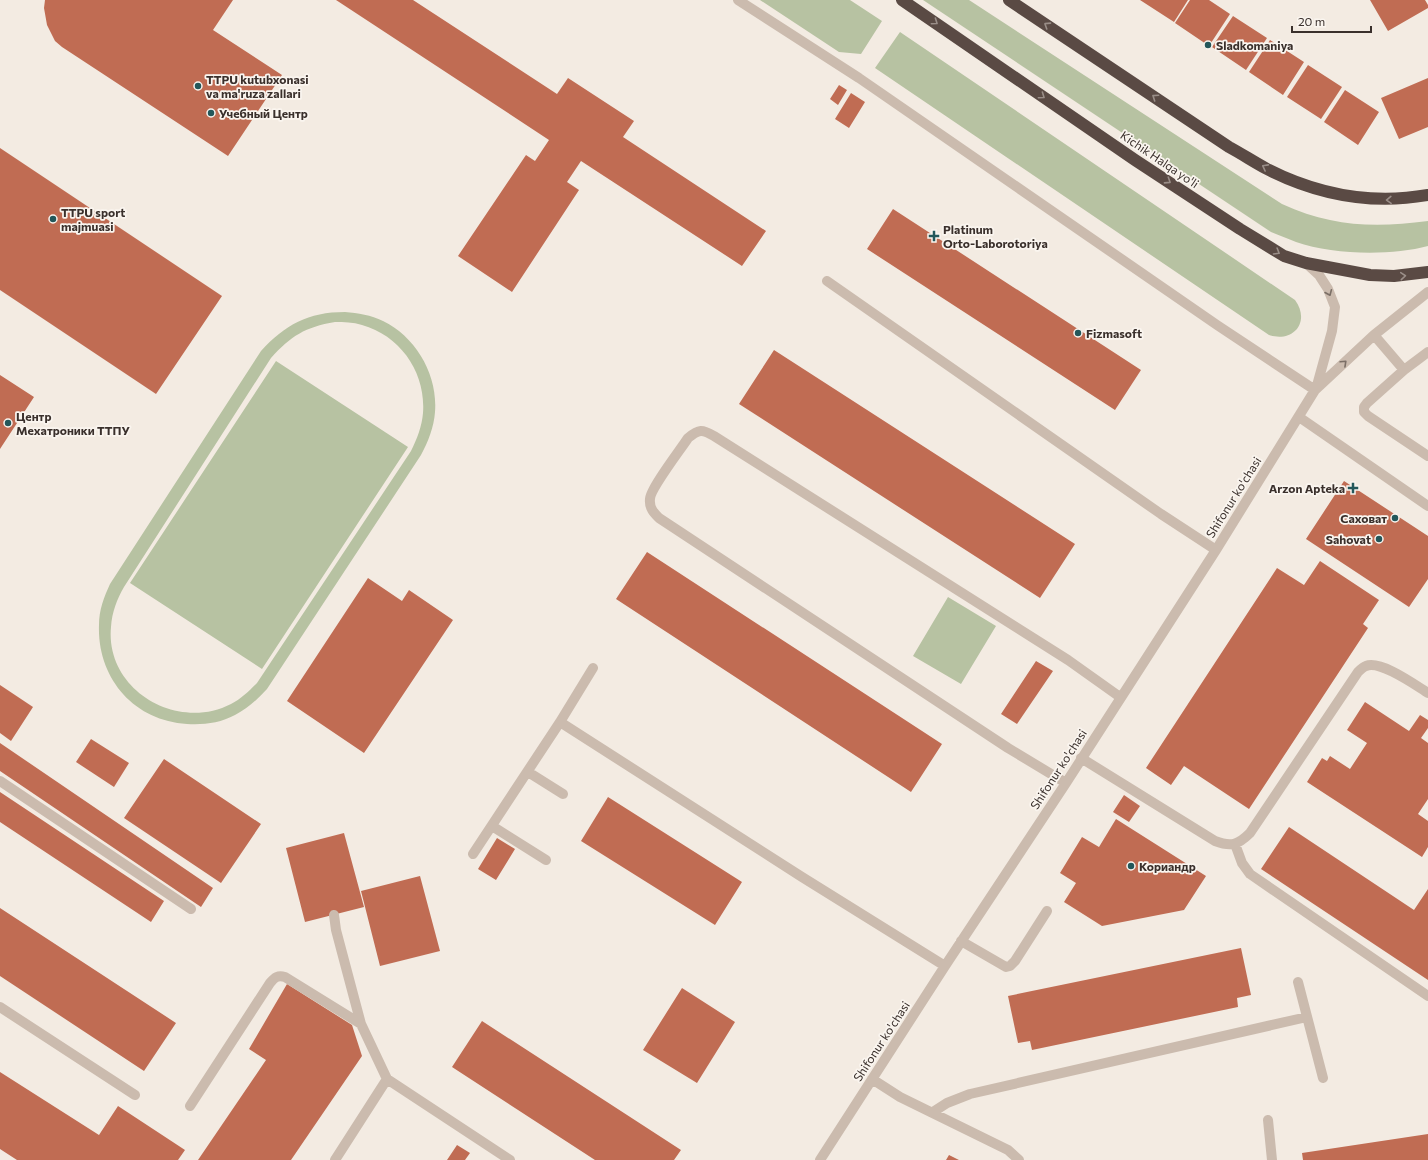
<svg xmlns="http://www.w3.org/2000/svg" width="1428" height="1160" font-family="Commissioner,sans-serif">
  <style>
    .green { fill: #b7c2a2; fill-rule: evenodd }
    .building { fill: #c06c53 }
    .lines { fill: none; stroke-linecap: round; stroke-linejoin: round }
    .minor { stroke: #cbbbae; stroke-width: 10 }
    .highway { stroke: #5a4a44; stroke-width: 12 }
    .oneway { stroke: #9a8e88 }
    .oneway2 { stroke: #7b6f66 }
    .poi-dot { fill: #23575a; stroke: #faf5ef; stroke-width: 1.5 }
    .labels { text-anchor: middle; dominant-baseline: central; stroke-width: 3.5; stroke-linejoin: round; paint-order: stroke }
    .poi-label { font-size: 12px; font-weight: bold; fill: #3a302c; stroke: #faf5ef; text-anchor: start }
    .street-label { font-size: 12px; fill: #3a302c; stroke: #faf5ef }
  </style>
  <rect width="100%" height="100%" fill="#f3ebe2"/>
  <!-- green -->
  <path class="green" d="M 760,0 L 850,0 L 882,21 L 861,54 L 839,52 Z
    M 923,0 L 969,0 L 1282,204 C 1332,227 1375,228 1428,221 L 1428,246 C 1391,256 1333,255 1296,242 C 1288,239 1279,235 1271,232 Z
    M 900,32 L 1295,300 C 1311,322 1293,343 1269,335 L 875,68 Z
    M 345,312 C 358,313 371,315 383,321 C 416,337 438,375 435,412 C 434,427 428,442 421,455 L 267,689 C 258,699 247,709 235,715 C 220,723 204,725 187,724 C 134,721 97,678 99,625 C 99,610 104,597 110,584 L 261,351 C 285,325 308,312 345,312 ZM 335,322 C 344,322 353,322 362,325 C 401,336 426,373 423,413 C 422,426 417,439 411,451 L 257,683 C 249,691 241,699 231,704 C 177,732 105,690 111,627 C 112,612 117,599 124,587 L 271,358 C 291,336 305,327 335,322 Z
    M 276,361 L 408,447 L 262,669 L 130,583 Z
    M 948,597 L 996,626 L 961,684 L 913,656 Z"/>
  <!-- building -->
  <path class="building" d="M 45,0 L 233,0 L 213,30 L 282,75 L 228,156 L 62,47 L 55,41 L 47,25 L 44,8 Z
    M 336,0 L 413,0 L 557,94 L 568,78 L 634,121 L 623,137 L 766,231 L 742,266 L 581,161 L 567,182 L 579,190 L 512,292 L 458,256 L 526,155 L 535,161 L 549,140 Z
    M 1140,0 L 1188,0 L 1174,22 Z
    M 1190,0 L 1209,0 L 1230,14 L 1209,46 L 1175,23 Z
    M 1370,0 L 1425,0 L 1428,5 L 1428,8 L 1388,31 Z
    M 1233,16 L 1267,38 L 1246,70 L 1212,47 Z
    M 1270,40 L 1304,62 L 1283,95 L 1249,72 Z
    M 1308,65 L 1342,87 L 1321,119 L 1287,97 Z
    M 1428,78 L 1428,127 L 1399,139 L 1381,98 Z
    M 839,85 L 847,90 L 838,105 L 830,99 Z
    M 1345,90 L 1379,112 L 1358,145 L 1324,122 Z
    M 851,93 L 865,102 L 849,128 L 835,119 Z
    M 0,148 L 222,296 L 156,394 L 0,290 Z
    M 893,209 L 1141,370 L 1115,410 L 867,249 Z
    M 774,350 L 1075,544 L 1040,598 L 739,404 Z
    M 0,375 L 34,397 L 0,449 Z
    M 1344,481 L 1428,536 L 1428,579 L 1409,607 L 1306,539 Z
    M 647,552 L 942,744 L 911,792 L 616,599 Z
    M 1320,561 L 1379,600 L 1363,624 L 1368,628 L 1249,809 L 1184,766 L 1171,785 L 1146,768 L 1277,568 L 1304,585 Z
    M 368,578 L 402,601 L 409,590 L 453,620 L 364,753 L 287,701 Z
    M 1036,661 L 1053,671 L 1017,724 L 1001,714 Z
    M 0,685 L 33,707 L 11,741 L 0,733 Z
    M 1365,702 L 1409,731 L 1420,715 L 1428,720 L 1428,728 L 1421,738 L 1428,743 L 1428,799 L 1418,814 L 1428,821 L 1428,847 L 1422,857 L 1307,782 L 1322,758 L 1327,761 L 1330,756 L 1350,769 L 1367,743 L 1347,730 Z
    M 91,739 L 129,763 L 114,787 L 76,762 Z
    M 0,743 L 213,888 L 201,907 L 0,771 Z
    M 164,759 L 261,824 L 221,883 L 124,818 Z
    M 0,792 L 164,901 L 151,922 L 0,822 Z
    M 1124,795 L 1140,806 L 1129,822 L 1113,812 Z
    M 608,797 L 742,882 L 715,925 L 581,841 Z
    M 1116,819 L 1206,876 L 1184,910 L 1102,926 L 1064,902 L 1076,883 L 1060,873 L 1082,837 L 1099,847 Z
    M 1289,827 L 1414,910 L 1428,889 L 1428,980 L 1261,869 Z
    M 344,833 L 364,907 L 305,922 L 286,848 Z
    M 497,838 L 515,849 L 496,880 L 478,869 Z
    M 420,876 L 440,951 L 380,966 L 361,891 Z
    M 0,908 L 176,1023 L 144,1071 L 0,976 Z
    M 1241,948 L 1251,995 L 1237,998 L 1238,1007 L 1032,1050 L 1030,1041 L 1018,1043 L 1008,996 Z
    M 287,984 L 352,1025 L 362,1056 L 291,1160 L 198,1160 L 266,1060 L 249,1049 Z
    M 682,988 L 735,1022 L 697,1083 L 643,1050 Z
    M 482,1021 L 681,1150 L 674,1160 L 595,1160 L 452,1067 Z
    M 0,1072 L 99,1135 L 118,1106 L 185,1150 L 178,1160 L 17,1160 L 0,1149 Z
    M 1428,1134 L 1428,1160 L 1303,1160 L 1302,1153 Z
    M 457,1145 L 470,1153 L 465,1160 L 447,1160 Z
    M 949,1155 L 959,1160 L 946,1160 Z"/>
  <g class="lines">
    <!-- minor -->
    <path class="minor" d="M 738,0 L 859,78 L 1217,325 L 1315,390
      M 1306,263 L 1319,275 L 1328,289 L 1335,307 L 1332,331 L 1316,389
      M 827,281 L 1161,514 L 1216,550
      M 1374,335 L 1404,370
      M 1428,352 L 1404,370 L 1367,403 L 1364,407 L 1364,412 L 1368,416 L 1428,456
      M 1299,417 L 1428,506
      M 560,722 L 802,877 L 945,966
      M 1081,758 L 1215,841 C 1231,847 1238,845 1250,833 L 1358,672 C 1360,670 1363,667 1366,666 C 1381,660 1415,685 1428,693
      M 528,772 L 563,794
      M 0,781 L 191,909
      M 1066,783 L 1008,748 L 659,518 C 654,513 649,508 650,499 C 650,489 681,449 688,438 C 699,429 702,429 714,436 L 1068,660 L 1120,697
      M 492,826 L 546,860
      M 1235,844 L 1242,863 L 1250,874 L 1428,996
      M 473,854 L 560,722 L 593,668
      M 334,915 L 336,930 L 361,1024
      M 961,941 L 1006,967 L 1010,966 L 1015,961 L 1047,911
      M 1298,982 L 1323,1078
      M 0,1007 L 135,1095
      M 872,1079 L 900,1097 L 1008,1150 L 1019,1160
      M 190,1106 L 270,983 C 275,977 278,975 285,977 L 361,1024 L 387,1079 L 510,1160
      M 933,1112 L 947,1103 L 970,1094 L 1307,1017
      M 1268,1120 L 1272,1160
      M 335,1160 L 387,1079
      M 820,1160 L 945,966 L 1066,783 L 1216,550 L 1315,390 L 1374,335 L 1428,292"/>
    <!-- highway -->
    <path class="highway" d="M 902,0 L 1135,160 L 1240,229 L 1284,256 L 1306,263 L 1370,275 L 1394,276 L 1428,272
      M 1009,0 L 1229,147 C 1242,154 1254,162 1267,169 C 1318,195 1371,205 1428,195"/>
  </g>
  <!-- one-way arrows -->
  <defs><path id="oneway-chevron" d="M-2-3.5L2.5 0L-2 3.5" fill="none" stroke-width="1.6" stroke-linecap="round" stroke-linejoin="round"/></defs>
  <g class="oneway">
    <use href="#oneway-chevron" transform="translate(935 22) rotate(35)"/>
    <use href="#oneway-chevron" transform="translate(1047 25) rotate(-147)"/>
    <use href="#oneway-chevron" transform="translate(1042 96) rotate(35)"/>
    <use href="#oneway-chevron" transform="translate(1155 97) rotate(-146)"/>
    <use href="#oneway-chevron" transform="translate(1265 167) rotate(-152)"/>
    <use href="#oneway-chevron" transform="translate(1168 181) rotate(33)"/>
    <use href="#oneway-chevron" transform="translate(1389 200) rotate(178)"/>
    <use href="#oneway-chevron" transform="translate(1277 252) rotate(31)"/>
    <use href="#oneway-chevron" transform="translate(1403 276) rotate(-5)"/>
  </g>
  <g class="oneway2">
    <use href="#oneway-chevron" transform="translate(1329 293) rotate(67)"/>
    <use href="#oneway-chevron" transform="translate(1344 363) rotate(-43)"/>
  </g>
  <!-- markers -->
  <g class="poi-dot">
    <circle cx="1208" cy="45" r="4"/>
    <circle cx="198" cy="86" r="4"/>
    <circle cx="211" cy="113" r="4"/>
    <circle cx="53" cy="219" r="4"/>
    <path d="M932 230h4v4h4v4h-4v4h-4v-4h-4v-4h4z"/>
    <circle cx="1078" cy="333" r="4"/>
    <circle cx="8" cy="423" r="4"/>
    <path d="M1351 482h4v4h4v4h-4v4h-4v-4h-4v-4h4z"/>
    <circle cx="1395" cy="518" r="4"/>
    <circle cx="1379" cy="539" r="4"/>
    <circle cx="1131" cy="866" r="4"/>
  </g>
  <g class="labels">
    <!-- poi labels -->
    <g class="poi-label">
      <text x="1216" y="45">Sladkomaniya</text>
      <text x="206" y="79">TTPU kutubxonasi<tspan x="206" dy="14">va ma'ruza zallari</tspan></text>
      <text x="219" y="113">Учебный Центр</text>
      <text x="61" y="212">TTPU sport<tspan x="61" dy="14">majmuasi</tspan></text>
      <text x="943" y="229">Platinum<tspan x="943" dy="14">Orto-Laborotoriya</tspan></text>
      <text x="1086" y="333">Fizmasoft</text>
      <text x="16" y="416">Центр<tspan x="16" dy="14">Мехатроники ТТПУ</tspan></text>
      <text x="1345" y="488" text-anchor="end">Arzon Apteka</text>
      <text x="1387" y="518" text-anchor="end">Саховат</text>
      <text x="1371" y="539" text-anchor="end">Sahovat</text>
      <text x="1139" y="866">Кориандр</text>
    </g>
    <!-- street labels -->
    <g class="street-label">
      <text transform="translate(1160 159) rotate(34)">Kichik Halqa yo'li</text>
      <text transform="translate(1233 497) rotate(-58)">Shifonur ko'chasi</text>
      <text transform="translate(1058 769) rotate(-57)">Shifonur ko'chasi</text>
      <text transform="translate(881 1041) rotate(-57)">Shifonur ko'chasi</text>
    </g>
  </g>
  <!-- scale -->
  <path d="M1292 26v6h79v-6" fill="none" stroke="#3a302c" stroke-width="2"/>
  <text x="1298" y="26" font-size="12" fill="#3a302c" stroke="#faf5ef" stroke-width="3" paint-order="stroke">20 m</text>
</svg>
